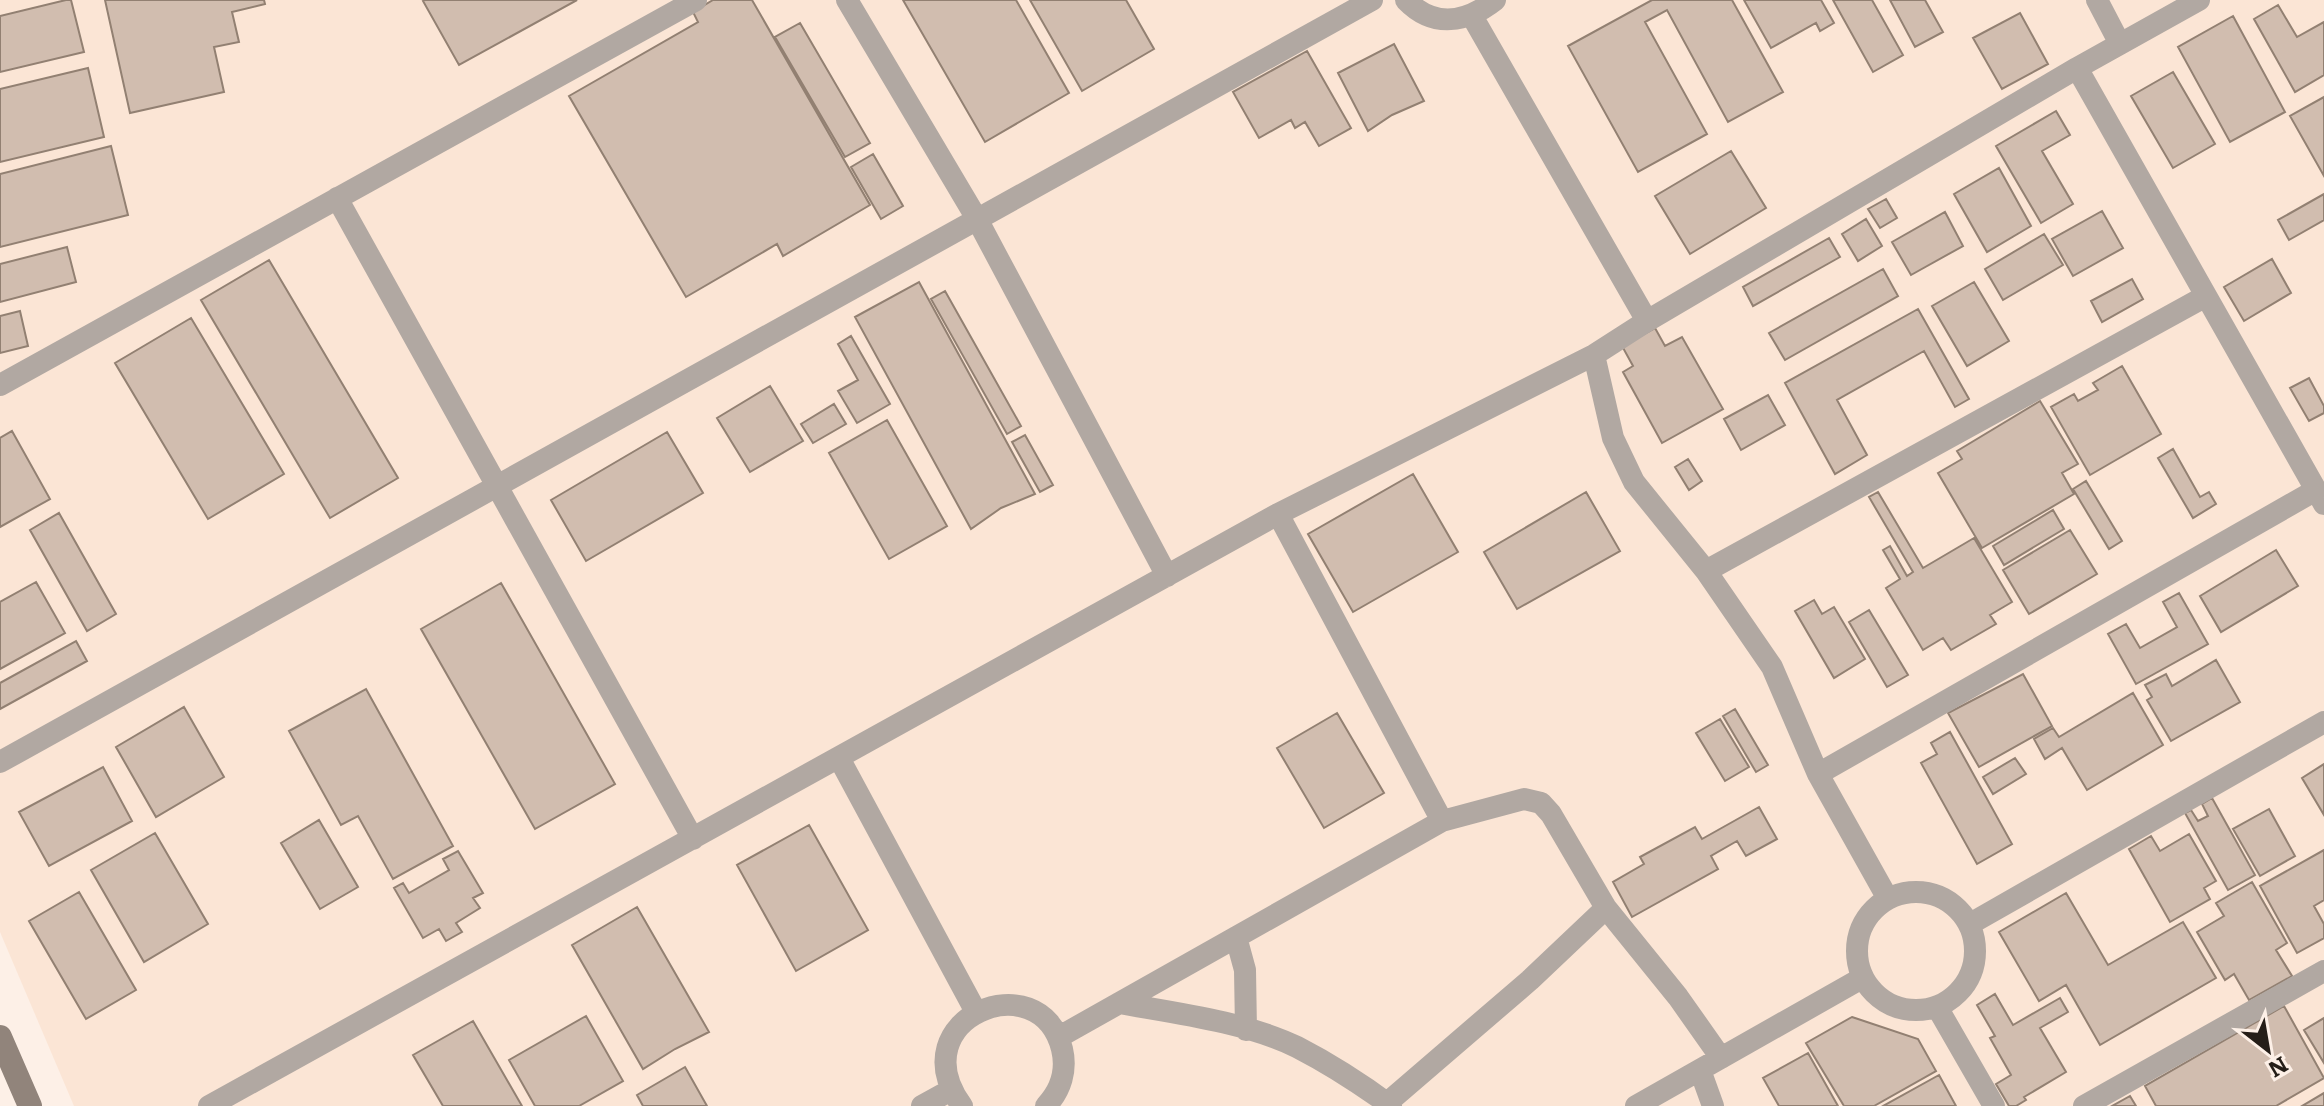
<svg xmlns="http://www.w3.org/2000/svg" width="2324" height="1106" font-family="Literata,serif">
  <style>
    .built { fill: #fbe5d5 }
    .building { fill: #d1bdaf; stroke: #928072; stroke-width: 2 }
    .lines { fill: none; stroke-linecap: round; stroke-linejoin: round }
    .street { stroke: #b1a8a2; stroke-width: 22 }
    .secondary { stroke: #91847b; stroke-width: 24 }
  </style>
  <rect width="100%" height="100%" fill="#fdf0e7"/>
  <!-- built -->
  <path class="built" d="M 0,0 L 2324,0 L 2324,1106 L 74,1106 L 0,932 Z"/>
  <!-- building -->
  <path class="building" d="M 66,0 L 71,0 L 84,52 L 0,72 L 0,16 Z
    M 105,0 L 264,0 L 265,4 L 232,12 L 239,42 L 214,47 L 224,92 L 130,113 Z
    M 425,0 L 577,0 L 459,65 L 423,1 Z
    M 713,0 L 752,0 L 870,205 L 783,256 L 777,244 L 686,297 L 569,96 L 698,22 L 693,12 Z
    M 903,0 L 1016,0 L 1069,93 L 985,142 Z
    M 1030,0 L 1126,0 L 1154,49 L 1082,91 Z
    M 1652,0 L 1732,0 L 1783,92 L 1728,122 L 1667,10 L 1645,22 L 1707,134 L 1638,172 L 1568,46 Z
    M 1744,0 L 1821,0 L 1834,23 L 1820,31 L 1816,23 L 1771,48 Z
    M 1833,0 L 1872,0 L 1903,55 L 1873,72 Z
    M 1890,0 L 1925,0 L 1943,32 L 1915,47 Z
    M 2278,5 L 2297,37 L 2324,22 L 2324,75 L 2295,92 L 2254,19 Z
    M 2020,13 L 2048,64 L 2002,89 L 1973,38 Z
    M 2233,16 L 2285,112 L 2230,142 L 2178,47 Z
    M 800,23 L 870,143 L 845,157 L 775,37 Z
    M 1394,44 L 1424,101 L 1392,115 L 1368,131 L 1338,73 Z
    M 1307,51 L 1351,128 L 1319,146 L 1305,122 L 1295,128 L 1291,120 L 1259,138 L 1233,92 Z
    M 88,68 L 104,137 L 0,162 L 0,89 Z
    M 2173,72 L 2215,144 L 2173,168 L 2131,96 Z
    M 2324,97 L 2324,176 L 2290,116 Z
    M 2056,111 L 2070,135 L 2042,151 L 2073,204 L 2041,223 L 1996,146 Z
    M 111,146 L 128,215 L 0,247 L 0,174 Z
    M 1731,151 L 1766,208 L 1690,254 L 1655,196 Z
    M 873,154 L 903,206 L 881,219 L 851,167 Z
    M 1999,168 L 2031,226 L 1987,252 L 1954,194 Z
    M 2324,194 L 2324,220 L 2289,240 L 2278,220 Z
    M 1886,199 L 1897,218 L 1880,228 L 1868,209 Z
    M 2102,211 L 2123,248 L 2073,276 L 2052,239 Z
    M 1945,212 L 1963,246 L 1911,275 L 1892,242 Z
    M 1866,219 L 1882,246 L 1858,261 L 1842,234 Z
    M 2044,234 L 2063,265 L 2003,300 L 1985,269 Z
    M 1829,238 L 1840,257 L 1753,306 L 1743,287 Z
    M 67,247 L 76,282 L 0,302 L 0,264 Z
    M 2272,259 L 2291,293 L 2244,321 L 2224,287 Z
    M 269,260 L 398,478 L 330,518 L 201,300 Z
    M 1883,269 L 1898,296 L 1785,360 L 1769,333 Z
    M 2132,279 L 2143,299 L 2102,322 L 2091,301 Z
    M 919,282 L 1035,494 L 1001,508 L 971,529 L 855,317 Z
    M 1974,282 L 2009,341 L 1967,366 L 1932,306 Z
    M 945,291 L 1021,426 L 1007,434 L 931,299 Z
    M 1918,309 L 1969,399 L 1955,407 L 1924,351 L 1837,400 L 1867,455 L 1835,474 L 1785,383 Z
    M 20,311 L 28,346 L 0,353 L 0,316 Z
    M 191,318 L 284,474 L 208,519 L 115,363 Z
    M 1655,328 L 1665,346 L 1682,337 L 1723,409 L 1662,443 L 1623,372 L 1633,366 L 1622,346 Z
    M 851,336 L 890,404 L 857,423 L 838,391 L 858,380 L 838,344 Z
    M 2122,366 L 2161,434 L 2090,475 L 2051,407 L 2074,394 L 2078,401 L 2098,390 L 2093,383 Z
    M 2309,378 L 2324,406 L 2324,413 L 2309,421 L 2290,388 Z
    M 770,386 L 803,441 L 750,472 L 717,418 Z
    M 1768,395 L 1785,425 L 1741,450 L 1724,419 Z
    M 2040,401 L 2078,464 L 2062,473 L 2074,494 L 1982,548 L 1938,473 L 1962,459 L 1957,451 Z
    M 834,404 L 846,424 L 813,443 L 801,424 Z
    M 887,420 L 947,526 L 889,559 L 829,453 Z
    M 12,431 L 50,499 L 0,527 L 0,438 Z
    M 667,432 L 703,493 L 586,561 L 551,500 Z
    M 1025,435 L 1053,485 L 1040,492 L 1012,442 Z
    M 2173,449 L 2200,497 L 2209,492 L 2216,504 L 2193,518 L 2158,458 Z
    M 1688,459 L 1702,481 L 1689,490 L 1675,467 Z
    M 1413,474 L 1458,552 L 1353,612 L 1308,534 Z
    M 2086,481 L 2122,541 L 2109,549 L 2073,489 Z
    M 1586,492 L 1620,551 L 1517,609 L 1484,552 Z
    M 1878,492 L 1923,568 L 1974,538 L 2012,602 L 1990,615 L 1996,624 L 1951,650 L 1943,638 L 1923,650 L 1886,588 L 1900,579 L 1883,550 L 1890,546 L 1907,576 L 1913,572 L 1869,497 Z
    M 2053,510 L 2064,529 L 2004,565 L 1993,546 Z
    M 59,513 L 116,614 L 87,631 L 30,530 Z
    M 2070,530 L 2097,574 L 2029,614 L 2003,570 Z
    M 2276,550 L 2298,586 L 2221,632 L 2200,596 Z
    M 36,582 L 65,633 L 0,669 L 0,602 Z
    M 501,583 L 615,784 L 535,829 L 421,629 Z
    M 2179,593 L 2208,644 L 2136,684 L 2108,634 L 2126,624 L 2140,648 L 2177,627 L 2163,602 Z
    M 1814,600 L 1822,614 L 1834,607 L 1865,659 L 1834,678 L 1795,611 Z
    M 1869,610 L 1908,675 L 1887,687 L 1849,622 Z
    M 76,641 L 87,661 L 0,709 L 0,683 Z
    M 2216,660 L 2240,702 L 2171,741 L 2147,700 L 2152,697 L 2145,685 L 2166,674 L 2172,686 Z
    M 2023,674 L 2052,726 L 1979,767 L 1948,713 Z
    M 366,689 L 453,846 L 393,879 L 358,816 L 341,825 L 289,731 Z
    M 2133,693 L 2163,745 L 2087,790 L 2062,748 L 2045,759 L 2034,739 L 2053,728 L 2059,737 Z
    M 184,707 L 224,777 L 156,817 L 116,747 Z
    M 1735,709 L 1768,765 L 1756,772 L 1723,716 Z
    M 1337,713 L 1384,793 L 1324,828 L 1277,748 Z
    M 1720,719 L 1749,767 L 1725,781 L 1696,733 Z
    M 1950,732 L 2012,844 L 1977,864 L 1921,763 L 1937,754 L 1931,743 Z
    M 2015,758 L 2026,774 L 1993,794 L 1983,777 Z
    M 2324,764 L 2324,815 L 2302,778 Z
    M 103,767 L 132,821 L 49,866 L 19,812 Z
    M 2212,798 L 2255,875 L 2228,890 L 2185,813 L 2191,810 L 2198,821 L 2208,816 L 2202,804 Z
    M 1759,807 L 1777,839 L 1746,856 L 1737,841 L 1711,856 L 1718,869 L 1632,917 L 1613,882 L 1644,864 L 1640,857 L 1695,827 L 1702,839 Z
    M 2269,809 L 2295,856 L 2260,876 L 2233,829 Z
    M 319,820 L 358,887 L 320,909 L 281,843 Z
    M 809,825 L 868,930 L 796,971 L 737,865 Z
    M 155,833 L 208,924 L 144,962 L 91,870 Z
    M 2189,834 L 2216,881 L 2204,888 L 2210,899 L 2170,922 L 2129,849 L 2151,836 L 2160,851 Z
    M 2324,850 L 2324,900 L 2314,906 L 2324,924 L 2324,938 L 2297,953 L 2260,886 Z
    M 458,851 L 483,893 L 473,898 L 480,908 L 456,923 L 462,932 L 446,941 L 439,929 L 423,938 L 394,888 L 403,883 L 409,893 L 449,870 L 443,859 Z
    M 2252,882 L 2287,943 L 2276,950 L 2292,976 L 2249,1000 L 2234,974 L 2225,980 L 2197,932 L 2224,916 L 2216,903 Z
    M 79,892 L 136,990 L 86,1019 L 29,921 Z
    M 2066,893 L 2108,965 L 2183,922 L 2216,978 L 2100,1045 L 2066,985 L 2039,1001 L 1999,932 Z
    M 637,907 L 709,1032 L 675,1049 L 643,1069 L 572,945 Z
    M 1995,994 L 2013,1025 L 2060,998 L 2068,1012 L 2040,1028 L 2066,1072 L 2024,1097 L 2026,1100 L 2016,1106 L 2009,1106 L 1996,1084 L 2011,1075 L 1990,1038 L 1995,1036 L 1977,1005 Z
    M 2284,1006 L 2324,1078 L 2276,1106 L 2156,1106 L 2145,1086 Z
    M 586,1016 L 623,1081 L 579,1106 L 535,1106 L 509,1060 Z
    M 1852,1017 L 1918,1039 L 1936,1071 L 1874,1106 L 1844,1106 L 1806,1043 Z
    M 2324,1018 L 2324,1063 L 2304,1030 Z
    M 473,1021 L 522,1106 L 443,1106 L 413,1055 Z
    M 1808,1053 L 1838,1106 L 1779,1106 L 1763,1078 Z
    M 685,1067 L 707,1106 L 643,1106 L 637,1095 Z
    M 1939,1075 L 1956,1106 L 1883,1106 Z
    M 2324,1093 L 2324,1106 L 2302,1106 Z
    M 2130,1096 L 2136,1106 L 2112,1106 Z"/>
  <g class="lines">
    <!-- street -->
    <path class="street" d="M 847,0 L 977,219 L 1167,576
      M 1406,0 C 1434,29 1467,22 1495,0
      M 2097,0 L 2120,44
      M 1472,16 L 1647,321
      M 2077,68 L 2324,504
      M 337,198 L 693,839
      M 1594,355 L 1613,438 L 1634,482 L 1706,571 L 1772,667 L 1818,774 L 1888,899
      M 0,385 L 696,0
      M 1278,514 L 1442,821
      M 1706,571 L 2206,296
      M 839,758 L 976,1012
      M 0,762 L 1372,0
      M 1818,774 L 2316,490
      M1857 951a59 59 0 1 1 118 0a59 59 0 1 1-118 0Z
      M 1970,924 L 2324,722
      M 1236,937 L 1245,970 L 1246,1030
      M 1119,1003 C 1175,1013 1246,1022 1297,1047 C 1330,1064 1361,1084 1391,1106
      M 1937,1007 L 1994,1106
      M 1059,1037 L 1442,821 L 1524,799 L 1541,803 L 1551,814 L 1606,908 L 1678,997 L 1721,1058
      M 1700,1070 L 1713,1106
      M 1387,1103 L 1530,980 L 1606,908
      M 209,1106 L 1278,514 L 1594,355 L 1647,321 L 2077,68 L 2199,0
      M 922,1106 L 951,1090
      M 962,1106 C 898,1018 1040,961 1062,1049 C 1067,1070 1061,1090 1046,1106
      M 1636,1106 L 1862,978
      M 2084,1106 L 2324,971"/>
    <!-- secondary -->
    <path class="secondary" d="M 0,1037 L 30,1106"/>
  </g>
  <!-- north arrow -->
  <g transform="translate(2268 1050) rotate(149)" stroke="#fdf0e7" stroke-width="6" paint-order="stroke">
  <path d="M0-6L14 30L0 20L-14 30Z" fill="#251e18"/>
  <text y="-12" font-size="22" font-weight="bold" text-anchor="middle" fill="#251e18">N</text>
  </g>
</svg>
